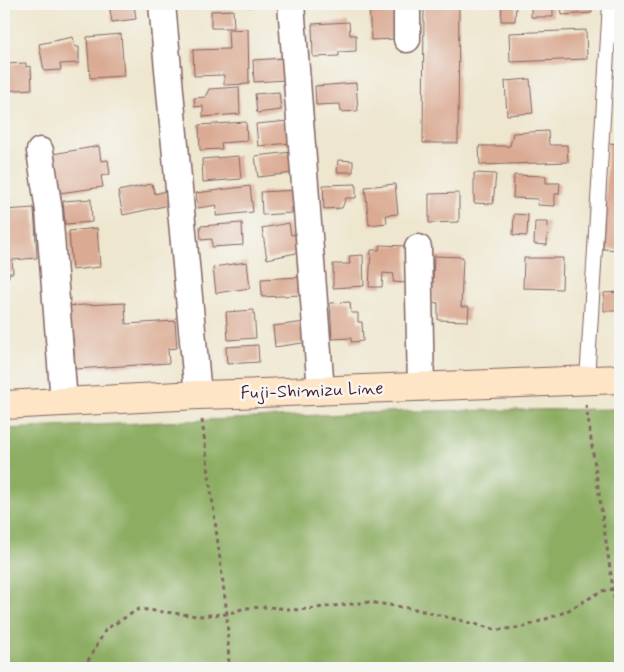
<svg xmlns="http://www.w3.org/2000/svg" width="624" height="672" font-family="Mynerve,sans-serif">
  <style>
    .forest { fill: #8cad62; stroke: #6b6646 }
    .building { fill: #daaa93 }
    .lines { fill: none; stroke-linecap: round; stroke-linejoin: round }
    .service-casing { stroke: #836564; stroke-width: 16 }
    .minor-casing { stroke: #836564; stroke-width: 29 }
    .secondary-casing { stroke: #836564; stroke-width: 30 }
    .path { stroke: #836564; stroke-width: 3; stroke-dasharray: 4 4; stroke-linecap: butt }
    .service { stroke: #fff; stroke-width: 14 }
    .minor { stroke: #fff; stroke-width: 26 }
    .secondary { stroke: #fde5c5; stroke-width: 28 }
    .labels { text-anchor: middle; dominant-baseline: central; stroke-width: 5; stroke-linejoin: round; paint-order: stroke }
    .street-label { font-size: 18px; fill: #4a1f2b; stroke: #f6f6f2 }
  </style>
  <rect width="100%" height="100%" fill="#f6f6f2"/>
  <filter id="ink" filterUnits="userSpaceOnUse"><feTurbulence type="fractalNoise" baseFrequency=".02" numOctaves="2"/><feDisplacementMap in="SourceGraphic" scale="10" xChannelSelector="R" yChannelSelector="G"/><feConvolveMatrix kernelMatrix="1 2 1 2 8 2 1 2 1" color-interpolation-filters="sRGB"/></filter>
  <filter id="wash" filterUnits="userSpaceOnUse"><feTurbulence type="fractalNoise" baseFrequency=".0096" numOctaves="4" result="noise"/><feDisplacementMap in="SourceGraphic" scale="20" xChannelSelector="R" yChannelSelector="G"/><feGaussianBlur stdDeviation="1.12" result="paint"/><feColorMatrix in="noise" values="0 0 0 0 0 0 0 0 0 0 0 0 0 0 0 0 0 1.4 0 .05"/><feComposite in="paint" operator="in"/></filter>
  <g filter="url(#wash)">
    <rect width="100%" height="100%" fill="#eee6ce"/>
    <!-- forest -->
    <path class="forest" d="M 620,409 L 620,668 L 4,668 L 4,429 L 411,411 Z"/>
    <g id="blocks">
      <!-- building -->
      <path class="building" d="M 109,4 L 134,4 L 136,19 L 112,22 Z
        M 248,4 L 272,4 L 272,5 L 248,7 Z
        M 369,4 L 394,4 L 396,39 L 371,40 Z
        M 424,4 L 459,4 L 458,143 L 423,143 Z
        M 502,4 L 516,4 L 515,21 L 501,21 Z
        M 531,4 L 553,4 L 553,17 L 531,17 Z
        M 561,4 L 592,4 L 592,13 L 562,15 Z
        M 233,10 L 234,28 L 211,28 L 211,11 Z
        M 349,22 L 350,35 L 356,35 L 356,51 L 339,52 L 339,56 L 313,57 L 312,24 Z
        M 248,29 L 249,84 L 224,85 L 224,75 L 194,76 L 193,50 L 229,49 L 228,30 Z
        M 586,30 L 587,59 L 510,62 L 509,33 Z
        M 121,34 L 124,76 L 90,78 L 87,37 Z
        M 73,37 L 75,47 L 79,47 L 79,63 L 60,64 L 61,70 L 44,71 L 39,44 Z
        M 285,58 L 286,80 L 254,82 L 253,60 Z
        M 26,63 L 26,67 L 31,66 L 32,89 L 4,91 L 4,64 Z
        M 530,79 L 533,113 L 507,115 L 505,81 Z
        M 356,83 L 358,111 L 341,112 L 340,104 L 316,105 L 315,86 Z
        M 239,87 L 240,114 L 203,117 L 203,106 L 195,107 L 194,98 L 205,97 L 209,89 Z
        M 279,92 L 281,110 L 257,113 L 255,94 Z
        M 289,121 L 291,143 L 258,146 L 256,124 Z
        M 246,122 L 247,141 L 221,143 L 222,149 L 200,150 L 199,125 Z
        M 548,131 L 549,145 L 567,145 L 568,162 L 480,165 L 479,146 L 510,146 L 513,133 Z
        M 608,143 L 620,144 L 620,250 L 603,249 Z
        M 99,146 L 101,161 L 108,160 L 110,174 L 101,176 L 103,187 L 59,193 L 53,154 Z
        M 292,152 L 294,173 L 258,177 L 255,156 Z
        M 239,156 L 241,179 L 203,182 L 202,159 Z
        M 338,160 L 353,161 L 353,172 L 337,172 Z
        M 474,173 L 496,174 L 493,204 L 474,203 Z
        M 514,175 L 546,176 L 546,183 L 560,183 L 559,194 L 555,194 L 555,206 L 537,205 L 538,199 L 513,198 Z
        M 152,184 L 155,194 L 166,191 L 169,205 L 123,215 L 118,191 Z
        M 356,184 L 356,198 L 346,198 L 342,208 L 324,209 L 323,185 Z
        M 395,184 L 398,214 L 386,215 L 387,223 L 369,225 L 365,187 Z
        M 250,186 L 253,212 L 216,216 L 217,205 L 198,208 L 196,193 Z
        M 297,190 L 298,207 L 292,207 L 292,213 L 262,215 L 261,192 Z
        M 459,193 L 459,222 L 429,223 L 429,194 Z
        M 91,199 L 92,222 L 65,224 L 63,201 Z
        M 34,208 L 37,258 L 12,260 L 13,273 L 9,273 L 9,277 L 4,278 L 4,210 Z
        M 514,214 L 528,215 L 527,236 L 513,235 Z
        M 535,222 L 548,222 L 547,245 L 534,244 Z
        M 242,223 L 243,245 L 212,247 L 212,239 L 201,240 L 200,226 Z
        M 289,223 L 291,235 L 298,234 L 301,252 L 267,259 L 262,228 Z
        M 97,228 L 100,267 L 72,270 L 69,231 Z
        M 380,245 L 407,246 L 406,283 L 393,282 L 394,274 L 383,273 L 382,287 L 369,287 L 371,250 L 379,250 Z
        M 363,255 L 364,286 L 333,288 L 333,264 L 350,264 L 349,256 Z
        M 434,256 L 463,257 L 461,307 L 469,307 L 468,321 L 438,320 L 438,303 L 432,302 Z
        M 524,258 L 563,258 L 562,289 L 523,288 Z
        M 247,262 L 250,288 L 216,293 L 213,267 Z
        M 300,277 L 300,295 L 262,297 L 261,279 Z
        M 620,292 L 620,311 L 604,311 L 604,293 Z
        M 350,302 L 351,313 L 358,313 L 358,322 L 362,322 L 363,341 L 351,342 L 351,338 L 332,339 L 330,303 Z
        M 125,303 L 126,324 L 175,321 L 177,348 L 168,349 L 169,363 L 75,369 L 73,338 L 68,339 L 66,306 Z
        M 254,310 L 256,338 L 228,340 L 226,312 Z
        M 306,322 L 309,342 L 275,347 L 273,326 Z
        M 258,345 L 259,362 L 227,364 L 226,347 Z"/>
    </g>
  </g>
  <g filter="url(#ink)">
    <use href="#blocks" fill-opacity="0" stroke="#836564" stroke-width="1"/>
    <g class="lines">
      <defs>
        <path id="service" d="M 587,380 L 610,4"/>
        <path id="minor" d="M 162,4 L 198,395
          M 291,4 L 321,391
          M 407,39 L 407,4
          M 40,151 L 49,211 L 64,402
          M 418,248 L 421,387"/>
        <path id="secondary" d="M 4,405 L 198,395 L 237,394 L 620,379"/>
      </defs>
      <!-- service casing -->
      <use href="#service" class="service-casing"/>
      <!-- minor casing -->
      <use href="#minor" class="minor-casing"/>
      <!-- secondary casing -->
      <use href="#secondary" class="secondary-casing"/>
      <!-- path -->
      <path class="path" d="M 586,405 L 613,589 L 620,649
        M 202,420 L 227,614 L 229,668
        M 84,668 L 106,629 L 139,609 L 198,616 L 227,614 L 245,608 L 269,607 L 298,610 L 369,602 L 415,609 L 498,630 L 524,627 L 565,612 L 602,591 L 620,588"/>
      <!-- service -->
      <use href="#service" class="service"/>
      <!-- minor -->
      <use href="#minor" class="minor"/>
      <!-- secondary -->
      <use href="#secondary" class="secondary"/>
    </g>
  </g>
  <g class="labels">
    <!-- street labels -->
    <g class="street-label">
      <text transform="translate(312 391) rotate(-2)">Fuji-Shimizu Line</text>
    </g>
  </g>
  <!-- margin -->
  <rect width="624" height="672" fill="none" stroke="#f6f6f2" stroke-width="20"/>
</svg>
